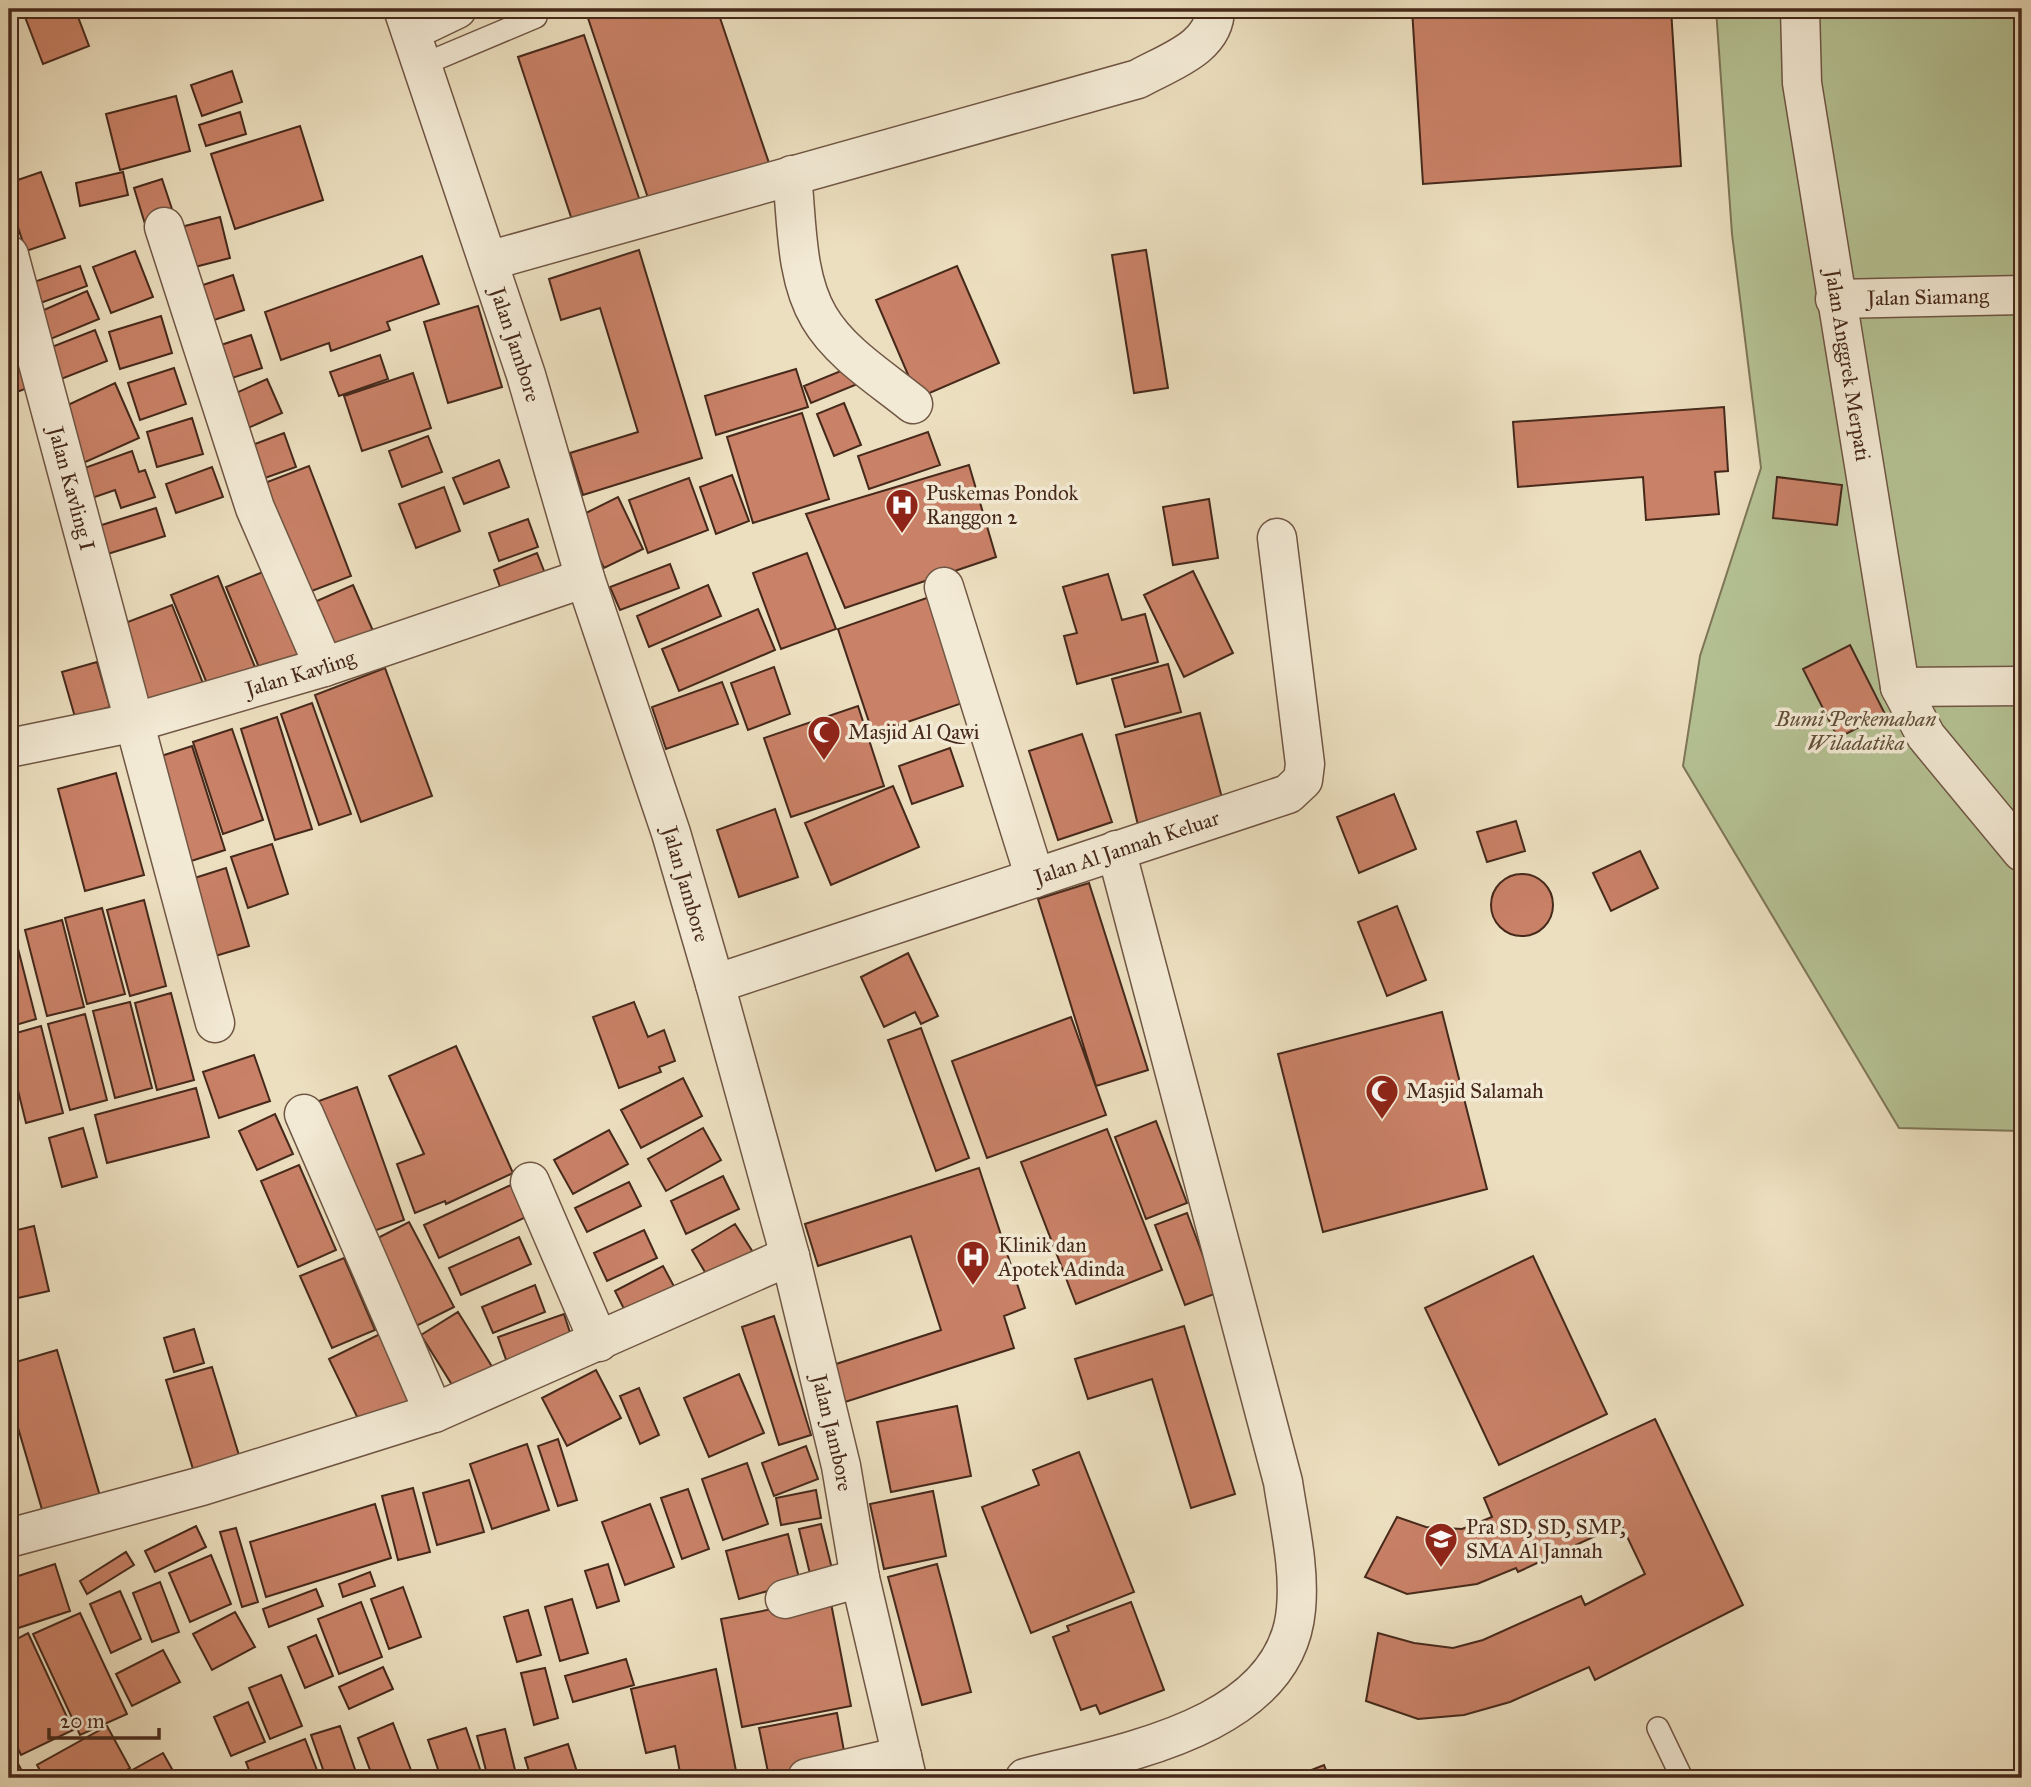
<svg xmlns="http://www.w3.org/2000/svg" width="2031" height="1787" font-family="'IM FELL Great Primer',serif">
  <style>
    .green { fill: #b5c294; stroke: #7e7658; stroke-width: 2 }
    .building { fill: #c98167; stroke: #46291b; stroke-width: 2 }
    .lines { fill: none; stroke-linecap: round; stroke-linejoin: round }
    .lane-casing { stroke: #705644; stroke-width: 24 }
    .street-casing { stroke: #705644; stroke-width: 41 }
    .lane { stroke: #f3ead5; stroke-width: 21 }
    .street { stroke: #f3ead5; stroke-width: 38 }
    .labels { text-anchor: middle; dominant-baseline: central; stroke-width: 7; stroke-linejoin: round; paint-order: stroke }
    .street-label { font-size: 21px; fill: #46291b; stroke: #f3ead5 }
    .poi-label { font-size: 21px; fill: #46291b; stroke: #f3ead5; text-anchor: start }
    .park-label { font-size: 21px; font-style: italic; fill: #624f39; stroke: #f3ead5 }
  </style>
  <rect width="100%" height="100%" fill="#ecdfbf"/>
  <filter id="stains"><feTurbulence type="fractalNoise" baseFrequency=".00286" numOctaves="4"/><feColorMatrix values="0 0 0 0 .2 0 0 0 0 .09 0 0 0 0 .02 0 0 0 .5 -.17"/></filter>
  <radialGradient id="worn" r=".72"><stop offset=".6" stop-color="#630" stop-opacity="0"/><stop offset="1" stop-color="#630" stop-opacity=".3"/></radialGradient>
  <!-- green -->
  <path class="green" d="M 1716,9 L 2022,9 L 2022,1131 L 1899,1128 L 1683,766 L 1700,656 L 1761,468 L 1732,234 Z"/>
  <!-- building -->
  <path class="building" d="M 22,9 L 75,9 L 89,46 L 43,64 Z
    M 585,9 L 717,9 L 771,169 L 652,210 Z
    M 1412,9 L 1671,9 L 1681,166 L 1423,184 Z
    M 584,35 L 642,207 L 575,229 L 518,57 Z
    M 232,71 L 242,102 L 202,116 L 191,85 Z
    M 176,96 L 190,151 L 120,170 L 106,114 Z
    M 240,112 L 246,134 L 206,146 L 199,125 Z
    M 300,126 L 323,200 L 235,229 L 211,154 Z
    M 41,172 L 65,238 L 26,251 L 9,201 L 9,183 Z
    M 123,172 L 128,195 L 80,206 L 76,183 Z
    M 162,179 L 174,215 L 145,224 L 134,188 Z
    M 220,217 L 230,258 L 183,270 L 173,229 Z
    M 639,250 L 702,458 L 583,495 L 570,453 L 638,432 L 600,308 L 561,320 L 549,279 Z
    M 1146,250 L 1168,388 L 1134,393 L 1112,255 Z
    M 135,251 L 153,297 L 111,313 L 93,267 Z
    M 422,256 L 439,304 L 387,322 L 390,330 L 331,351 L 329,343 L 281,360 L 265,312 Z
    M 80,266 L 87,286 L 35,305 L 28,284 Z
    M 957,266 L 999,363 L 918,398 L 876,300 Z
    M 233,275 L 244,310 L 202,324 L 191,289 Z
    M 87,291 L 99,319 L 48,340 L 37,313 Z
    M 478,306 L 502,387 L 448,403 L 424,322 Z
    M 161,316 L 172,353 L 120,369 L 109,332 Z
    M 95,330 L 107,361 L 56,381 L 44,350 Z
    M 251,335 L 262,368 L 220,382 L 209,349 Z
    M 380,355 L 388,379 L 339,396 L 330,372 Z
    M 21,364 L 30,387 L 9,395 L 9,369 Z
    M 853,366 L 860,383 L 811,403 L 804,386 Z
    M 174,368 L 186,404 L 140,420 L 128,383 Z
    M 796,369 L 808,407 L 716,435 L 705,396 Z
    M 413,373 L 431,428 L 362,451 L 344,396 Z
    M 267,379 L 282,413 L 239,432 L 225,398 Z
    M 115,383 L 139,438 L 81,464 L 57,410 Z
    M 844,403 L 861,445 L 834,456 L 817,414 Z
    M 1724,407 L 1728,471 L 1715,472 L 1719,514 L 1646,520 L 1643,477 L 1518,487 L 1513,422 Z
    M 802,413 L 829,499 L 753,523 L 727,437 Z
    M 192,418 L 203,454 L 157,467 L 147,432 Z
    M 928,432 L 940,465 L 869,489 L 858,456 Z
    M 284,433 L 296,467 L 251,483 L 239,450 Z
    M 428,436 L 442,472 L 402,487 L 389,451 Z
    M 132,451 L 139,472 L 145,470 L 155,497 L 121,508 L 115,490 L 86,500 L 76,471 Z
    M 499,460 L 509,487 L 464,504 L 453,478 Z
    M 969,465 L 996,557 L 845,608 L 806,514 Z
    M 309,466 L 351,576 L 304,594 L 262,484 Z
    M 212,467 L 223,497 L 176,513 L 166,484 Z
    M 732,475 L 749,521 L 716,534 L 700,487 Z
    M 1777,477 L 1842,485 L 1837,525 L 1773,518 Z
    M 689,478 L 708,530 L 648,553 L 629,500 Z
    M 444,487 L 460,531 L 416,548 L 399,504 Z
    M 618,497 L 643,549 L 604,568 L 578,517 Z
    M 1209,499 L 1218,558 L 1173,565 L 1163,507 Z
    M 156,508 L 165,536 L 98,557 L 89,529 Z
    M 528,519 L 538,547 L 499,561 L 489,533 Z
    M 537,553 L 548,581 L 504,598 L 494,570 Z
    M 807,553 L 836,629 L 781,649 L 753,573 Z
    M 670,564 L 679,588 L 620,610 L 610,587 Z
    M 275,567 L 311,654 L 262,675 L 226,587 Z
    M 1193,571 L 1233,653 L 1184,677 L 1144,595 Z
    M 1108,574 L 1122,620 L 1145,614 L 1158,662 L 1077,684 L 1064,636 L 1077,633 L 1063,587 Z
    M 218,576 L 257,672 L 210,691 L 171,595 Z
    M 353,585 L 377,640 L 334,660 L 310,604 Z
    M 708,585 L 721,616 L 649,647 L 637,616 Z
    M 938,594 L 974,699 L 873,734 L 838,629 Z
    M 172,605 L 206,691 L 146,715 L 112,628 Z
    M 758,609 L 775,650 L 679,691 L 662,649 Z
    M 1850,645 L 1885,714 L 1838,738 L 1803,669 Z
    M 97,662 L 110,707 L 75,717 L 62,672 Z
    M 1168,664 L 1181,712 L 1125,727 L 1112,679 Z
    M 774,667 L 790,714 L 748,730 L 731,683 Z
    M 385,668 L 432,796 L 361,822 L 315,695 Z
    M 722,682 L 738,724 L 666,749 L 652,707 Z
    M 9,688 L 16,724 L 9,725 Z
    M 312,703 L 351,814 L 319,825 L 281,714 Z
    M 858,706 L 884,786 L 791,817 L 764,738 Z
    M 1200,713 L 1223,802 L 1138,825 L 1116,735 Z
    M 277,717 L 312,829 L 275,840 L 241,729 Z
    M 232,729 L 263,820 L 223,834 L 193,742 Z
    M 1082,734 L 1112,822 L 1058,840 L 1029,751 Z
    M 192,746 L 225,850 L 182,864 L 149,760 Z
    M 950,748 L 963,786 L 912,804 L 899,766 Z
    M 116,773 L 144,875 L 85,891 L 58,789 Z
    M 893,786 L 919,847 L 831,885 L 805,823 Z
    M 1394,794 L 1416,849 L 1359,873 L 1337,817 Z
    M 775,809 L 798,877 L 739,897 L 717,830 Z
    M 1516,821 L 1525,851 L 1487,862 L 1477,832 Z
    M 272,844 L 288,894 L 248,908 L 231,857 Z
    M 1640,851 L 1658,888 L 1611,911 L 1593,873 Z
    M 226,868 L 249,946 L 205,959 L 182,882 Z
    M1491 905a31 31 0 1 1 62 0a31 31 0 1 1-62 0Z
    M 1089,883 L 1148,1070 L 1096,1086 L 1038,899 Z
    M 144,900 L 166,986 L 130,996 L 107,910 Z
    M 1397,906 L 1426,980 L 1387,996 L 1358,922 Z
    M 102,908 L 125,994 L 87,1004 L 65,918 Z
    M 62,920 L 84,1007 L 47,1016 L 25,930 Z
    M 14,933 L 36,1019 L 9,1027 L 9,934 Z
    M 908,953 L 938,1016 L 921,1024 L 915,1012 L 884,1027 L 861,977 Z
    M 171,993 L 194,1080 L 157,1090 L 135,1003 Z
    M 130,1002 L 152,1088 L 115,1098 L 93,1011 Z
    M 634,1002 L 648,1037 L 664,1030 L 675,1061 L 659,1067 L 661,1072 L 619,1088 L 593,1017 Z
    M 1442,1012 L 1487,1189 L 1323,1232 L 1278,1054 Z
    M 85,1014 L 107,1100 L 70,1110 L 48,1024 Z
    M 1071,1017 L 1106,1115 L 987,1158 L 952,1061 Z
    M 41,1026 L 63,1113 L 26,1123 L 9,1054 L 9,1035 Z
    M 921,1028 L 969,1158 L 936,1171 L 888,1040 Z
    M 456,1046 L 513,1173 L 446,1204 L 445,1201 L 415,1213 L 397,1164 L 424,1154 L 389,1076 Z
    M 254,1055 L 270,1101 L 219,1118 L 203,1072 Z
    M 683,1078 L 702,1116 L 641,1148 L 621,1110 Z
    M 357,1087 L 404,1220 L 363,1235 L 316,1102 Z
    M 196,1088 L 209,1137 L 107,1163 L 95,1115 Z
    M 275,1114 L 293,1154 L 257,1170 L 239,1131 Z
    M 1156,1121 L 1187,1203 L 1146,1219 L 1115,1137 Z
    M 83,1128 L 97,1177 L 62,1187 L 49,1138 Z
    M 703,1128 L 721,1160 L 666,1191 L 648,1159 Z
    M 1107,1129 L 1162,1270 L 1076,1304 L 1021,1162 Z
    M 609,1130 L 628,1164 L 573,1194 L 554,1160 Z
    M 299,1165 L 336,1250 L 298,1267 L 261,1181 Z
    M 979,1168 L 1025,1308 L 1004,1316 L 1014,1348 L 845,1402 L 833,1365 L 941,1330 L 911,1236 L 818,1266 L 805,1224 Z
    M 723,1176 L 739,1209 L 686,1234 L 671,1201 Z
    M 629,1182 L 641,1206 L 587,1232 L 575,1208 Z
    M 511,1185 L 526,1217 L 439,1258 L 424,1225 Z
    M 1187,1213 L 1217,1293 L 1185,1305 L 1155,1225 Z
    M 409,1222 L 454,1307 L 414,1327 L 370,1242 Z
    M 735,1224 L 756,1257 L 712,1284 L 692,1250 Z
    M 34,1226 L 49,1291 L 9,1300 L 9,1232 Z
    M 644,1230 L 657,1258 L 607,1281 L 594,1253 Z
    M 519,1237 L 531,1264 L 461,1295 L 449,1268 Z
    M 1533,1256 L 1607,1414 L 1499,1465 L 1425,1308 Z
    M 344,1258 L 375,1330 L 332,1348 L 300,1276 Z
    M 663,1266 L 677,1292 L 628,1317 L 615,1291 Z
    M 535,1285 L 545,1312 L 493,1333 L 482,1307 Z
    M 458,1312 L 496,1373 L 459,1396 L 421,1335 Z
    M 564,1314 L 574,1345 L 509,1368 L 498,1337 Z
    M 774,1316 L 811,1435 L 779,1445 L 742,1327 Z
    M 1184,1326 L 1235,1494 L 1191,1508 L 1152,1379 L 1088,1399 L 1075,1359 Z
    M 194,1329 L 204,1363 L 174,1372 L 164,1338 Z
    M 386,1331 L 420,1401 L 363,1429 L 329,1359 Z
    M 57,1350 L 100,1496 L 43,1513 L 9,1397 L 9,1364 Z
    M 212,1367 L 242,1465 L 196,1479 L 166,1380 Z
    M 596,1370 L 621,1418 L 567,1446 L 542,1398 Z
    M 739,1374 L 764,1433 L 709,1457 L 684,1398 Z
    M 639,1388 L 659,1435 L 640,1444 L 620,1396 Z
    M 957,1406 L 971,1476 L 891,1492 L 877,1422 Z
    M 1655,1419 L 1743,1605 L 1595,1680 L 1589,1667 L 1510,1702 L 1464,1715 L 1418,1719 L 1366,1701 L 1378,1633 L 1414,1643 L 1453,1648 L 1483,1640 L 1581,1596 L 1585,1605 L 1645,1574 L 1621,1524 L 1518,1572 L 1516,1568 L 1477,1584 L 1407,1594 L 1365,1577 L 1397,1517 L 1426,1527 L 1462,1529 L 1492,1517 L 1484,1498 Z
    M 558,1439 L 577,1500 L 558,1506 L 538,1446 Z
    M 527,1444 L 549,1510 L 492,1529 L 470,1464 Z
    M 806,1446 L 818,1479 L 774,1496 L 762,1463 Z
    M 1079,1452 L 1134,1592 L 1031,1633 L 982,1507 L 1039,1485 L 1033,1470 Z
    M 747,1463 L 768,1524 L 723,1540 L 702,1479 Z
    M 469,1480 L 484,1532 L 437,1545 L 423,1493 Z
    M 413,1488 L 430,1552 L 398,1560 L 382,1496 Z
    M 688,1489 L 709,1549 L 682,1559 L 661,1498 Z
    M 816,1490 L 821,1518 L 781,1525 L 776,1498 Z
    M 933,1491 L 946,1556 L 884,1569 L 870,1504 Z
    M 375,1504 L 391,1558 L 266,1597 L 250,1542 Z
    M 650,1504 L 674,1567 L 625,1585 L 602,1522 Z
    M 821,1524 L 835,1581 L 813,1586 L 799,1529 Z
    M 196,1526 L 206,1547 L 155,1572 L 145,1551 Z
    M 236,1528 L 258,1602 L 242,1607 L 220,1532 Z
    M 788,1534 L 800,1582 L 739,1599 L 726,1551 Z
    M 126,1552 L 134,1565 L 87,1594 L 80,1581 Z
    M 211,1555 L 231,1604 L 190,1622 L 169,1573 Z
    M 55,1564 L 70,1611 L 9,1631 L 9,1579 Z
    M 608,1564 L 619,1601 L 597,1608 L 585,1571 Z
    M 937,1564 L 971,1692 L 922,1705 L 888,1577 Z
    M 370,1572 L 375,1586 L 343,1597 L 339,1584 Z
    M 160,1582 L 179,1632 L 152,1642 L 133,1593 Z
    M 403,1587 L 421,1637 L 389,1649 L 371,1599 Z
    M 316,1589 L 323,1606 L 269,1627 L 263,1609 Z
    M 120,1591 L 141,1639 L 111,1653 L 90,1604 Z
    M 830,1598 L 851,1706 L 742,1727 L 721,1619 Z
    M 572,1599 L 588,1653 L 560,1661 L 545,1607 Z
    M 361,1602 L 382,1657 L 339,1674 L 318,1619 Z
    M 1131,1602 L 1164,1690 L 1100,1714 L 1096,1705 L 1081,1710 L 1053,1637 L 1069,1631 L 1067,1626 Z
    M 528,1610 L 541,1655 L 517,1662 L 504,1617 Z
    M 235,1612 L 255,1647 L 212,1670 L 193,1634 Z
    M 80,1613 L 127,1714 L 80,1735 L 33,1634 Z
    M 28,1633 L 73,1730 L 21,1755 L 9,1729 L 9,1643 Z
    M 316,1635 L 333,1676 L 305,1688 L 288,1647 Z
    M 163,1650 L 180,1682 L 132,1706 L 116,1674 Z
    M 626,1659 L 634,1685 L 573,1702 L 565,1676 Z
    M 383,1667 L 393,1689 L 349,1709 L 339,1687 Z
    M 545,1668 L 558,1718 L 534,1725 L 521,1673 Z
    M 716,1669 L 737,1776 L 681,1778 L 675,1746 L 646,1753 L 631,1689 Z
    M 281,1675 L 302,1726 L 270,1739 L 249,1688 Z
    M 248,1702 L 265,1742 L 231,1756 L 214,1717 Z
    M 837,1713 L 846,1762 L 769,1777 L 759,1728 Z
    M 393,1723 L 414,1778 L 373,1778 L 358,1738 Z
    M 107,1726 L 130,1768 L 112,1778 L 44,1778 L 37,1765 Z
    M 340,1726 L 358,1778 L 326,1778 L 311,1735 Z
    M 466,1728 L 483,1778 L 441,1778 L 428,1740 Z
    M 505,1729 L 517,1778 L 488,1778 L 477,1736 Z
    M 305,1739 L 320,1778 L 252,1778 L 246,1762 Z
    M 568,1744 L 579,1778 L 531,1778 L 525,1758 Z
    M 9,1747 L 22,1771 L 9,1778 Z
    M 163,1753 L 177,1778 L 129,1778 L 127,1773 Z
    M 1324,1765 L 1329,1778 L 1291,1778 Z"/>
  <g class="lines">
    <defs>
      <path id="lane" d="M 422,65 L 536,17
        M 1658,1728 L 1682,1778"/>
      <g id="street">
        <path id="s1" d="M 403,9 L 526,375 L 585,578 L 671,833 L 715,984 L 790,1256 L 841,1466 L 860,1578 L 907,1778"/>
        <path id="s2" d="M 1800,9 L 1802,83 L 1900,687 L 1926,736 L 2022,852"/>
        <path d="M 411,31 L 457,9"/>
        <path d="M 792,175 C 797,220 795,277 819,317 C 840,353 881,378 913,404"/>
        <path d="M 164,227 L 255,508 L 324,667"/>
        <path id="s3" d="M 9,255 L 215,1023"/>
        <path d="M 488,261 L 1138,79 C 1168,62 1215,48 1215,9"/>
        <path id="s4" d="M 1835,299 L 2022,295"/>
        <path d="M 944,587 L 1035,878"/>
        <path d="M 1900,687 L 2022,686"/>
        <path id="s5" d="M 9,748 L 136,722 L 324,667 L 585,578"/>
        <path id="s6" d="M 715,984 L 1288,794 L 1303,780 L 1305,764 L 1277,538"/>
        <path d="M 304,1114 L 434,1413"/>
        <path d="M 530,1182 L 599,1342"/>
        <path d="M 9,1538 L 202,1486 L 434,1413 L 790,1256"/>
        <path d="M 785,1599 L 860,1578"/>
        <path d="M 807,1778 L 902,1756"/>
        <path d="M 1025,1778 C 1116,1754 1286,1729 1296,1609 C 1300,1567 1289,1523 1283,1482 L 1116,850"/>
      </g>
    </defs>
    <!-- lane casing -->
    <use href="#lane" class="lane-casing"/>
    <!-- street casing -->
    <use href="#street" class="street-casing"/>
    <!-- lane -->
    <use href="#lane" class="lane"/>
    <!-- street -->
    <use href="#street" class="street"/>
  </g>
  <!-- icons -->
  <defs>
    <symbol id="hospital-pin" viewBox="-11 -11 22 30"><path d="M0 17L-7.5 6A9.5 9.5 0 1 1 7.5 6Z" fill="#8f2418" stroke="#f3ead5"/><path d="M-5-5h3v3.5h4V-5h3V5h-3V1.5h-4V5h-3Z" fill="#fff"/></symbol>
    <symbol id="mosque-pin" viewBox="-11 -11 22 30"><path d="M0 17L-7.5 6A9.5 9.5 0 1 1 7.5 6Z" fill="#8f2418" stroke="#f3ead5"/><path d="M3.5-4.9A6 6 0 1 0 3.5 4.9A5 5 0 1 1 3.5-4.9Z" fill="#fff"/></symbol>
    <symbol id="school-pin" viewBox="-11 -11 22 30"><path d="M0 17L-7.5 6A9.5 9.5 0 1 1 7.5 6Z" fill="#8f2418" stroke="#f3ead5"/><path d="M0-5L7-2L0 1L-7-2ZM-4 1L0 2.5L4 1V4Q0 6-4 4Z" fill="#fff"/></symbol>
  </defs>
  <g fill-rule="evenodd">
    <use href="#hospital-pin" x="883" y="486" width="38" height="52"/>
    <use href="#mosque-pin" x="805" y="713" width="38" height="52"/>
    <use href="#mosque-pin" x="1363" y="1072" width="38" height="52"/>
    <use href="#hospital-pin" x="954" y="1238" width="38" height="52"/>
    <use href="#school-pin" x="1422" y="1520" width="38" height="52"/>
  </g>
  <g class="labels">
    <!-- street labels -->
    <g class="street-label">
      <text stroke="none"><textPath href="#s4" startOffset="93">Jalan Siamang</textPath></text>
      <text stroke="none"><textPath href="#s1" startOffset="354">Jalan Jambore</textPath></text>
      <text stroke="none"><textPath href="#s2" startOffset="360">Jalan Anggrek Merpati</textPath></text>
      <text stroke="none"><textPath href="#s3" startOffset="242">Jalan Kavling I</textPath></text>
      <text stroke="none"><textPath href="#s5" startOffset="301">Jalan Kavling</textPath></text>
      <text stroke="none"><textPath href="#s6" startOffset="434">Jalan Al Jannah Keluar</textPath></text>
      <text stroke="none"><textPath href="#s1" startOffset="920">Jalan Jambore</textPath></text>
      <text stroke="none"><textPath href="#s1" startOffset="1488">Jalan Jambore</textPath></text>
    </g>
    <!-- poi labels -->
    <g class="poi-label">
      <text x="926" y="493">Puskemas Pondok<tspan x="926" dy="24">Ranggon 2</tspan></text>
      <text x="848" y="732">Masjid Al Qawi</text>
      <text x="1406" y="1091">Masjid Salamah</text>
      <text x="998" y="1245">Klinik dan<tspan x="998" dy="24">Apotek Adinda</tspan></text>
      <text x="1466" y="1527">Pra SD, SD, SMP,<tspan x="1466" dy="24">SMA Al Jannah</tspan></text>
    </g>
    <!-- park labels -->
    <g class="park-label">
      <text x="1856" y="719">Bumi Perkemahan<tspan x="1856" dy="24">Wiladatika</tspan></text>
    </g>
  </g>
  <!-- margin -->
  <rect width="2031" height="1787" fill="none" stroke="#ecdfbf" stroke-width="35"/>
  <rect x="10" y="10" width="2010" height="1766" fill="none" stroke="#46291b" stroke-width="3.5"/>
  <rect x="18" y="18" width="1996" height="1752" fill="none" stroke="#46291b" stroke-width="2"/>
  <!-- scale -->
  <path d="M49 1728v10h110v-10" fill="none" stroke="#46291b" stroke-width="3.5"/>
  <text x="60" y="1728" font-size="21" fill="#46291b" stroke="#f3ead5" stroke-width="5" paint-order="stroke">20 m</text>
  <rect width="100%" height="100%" filter="url(#stains)"/>
  <rect width="100%" height="100%" fill="url(#worn)"/>
</svg>
